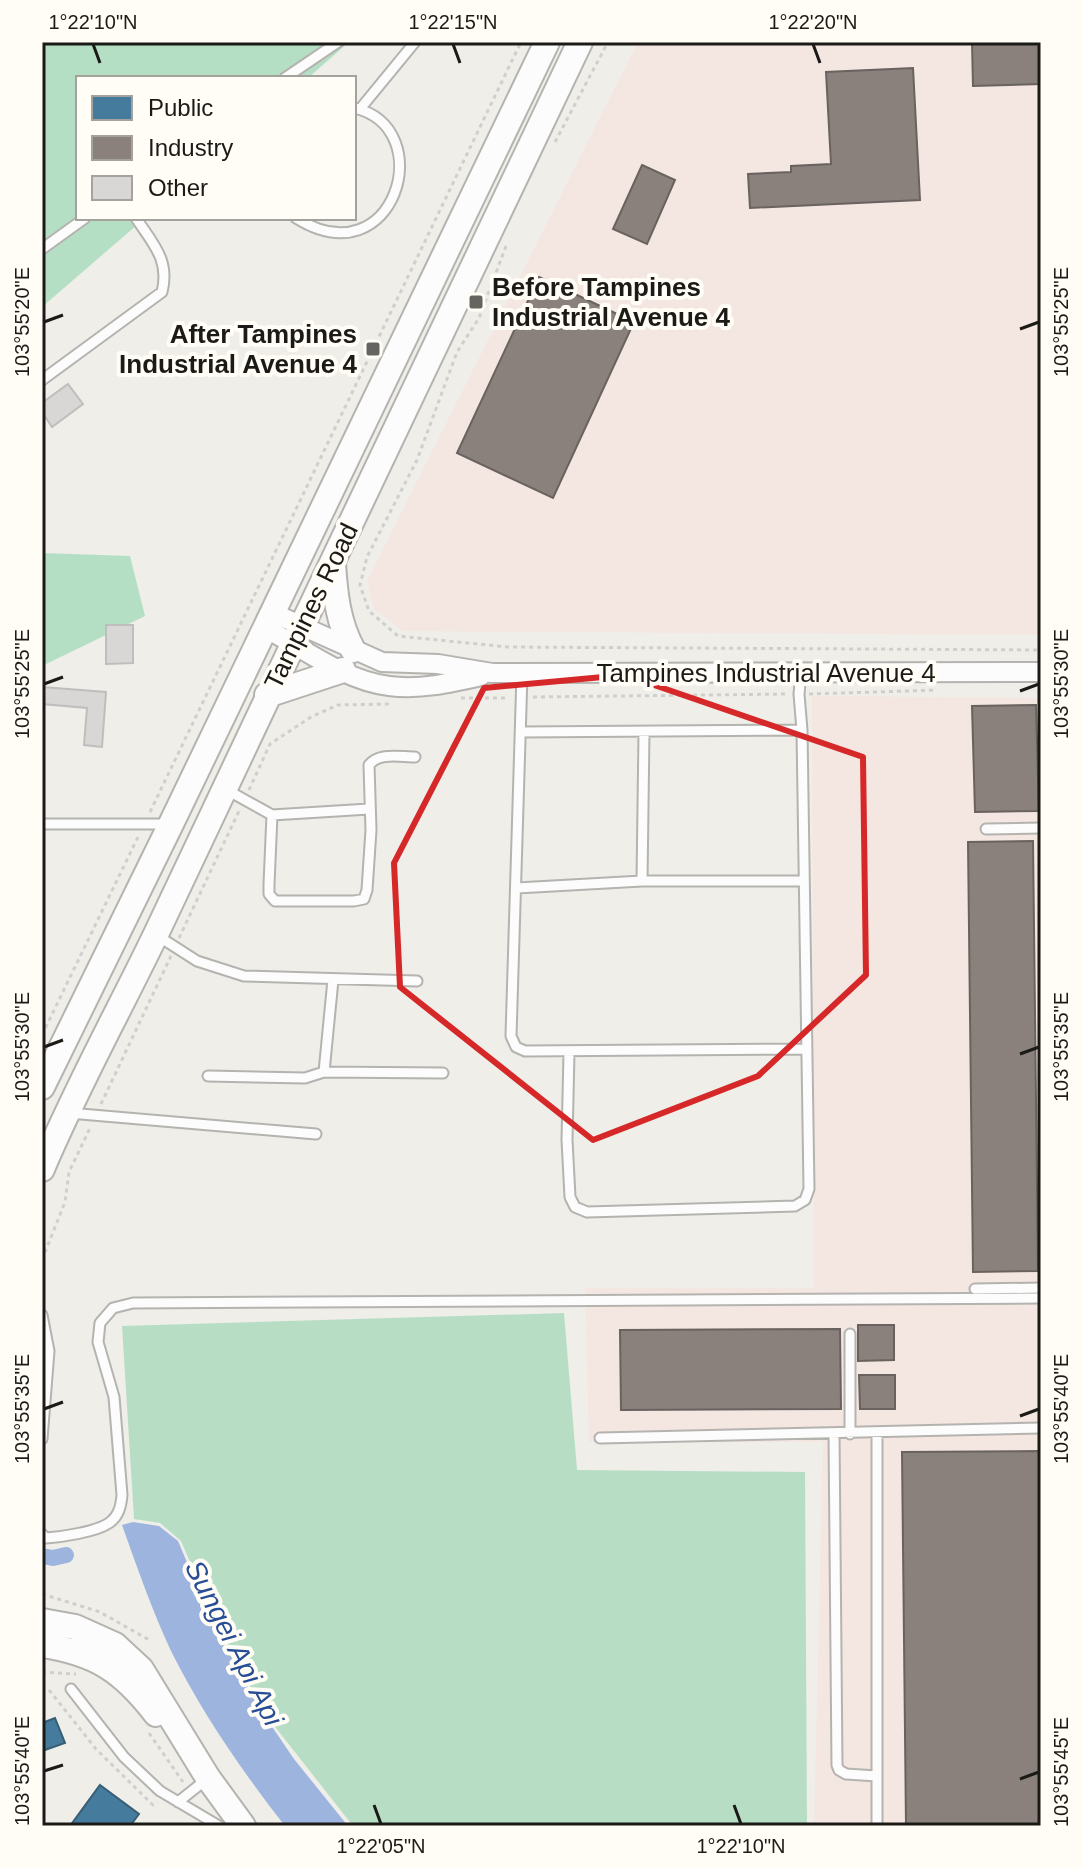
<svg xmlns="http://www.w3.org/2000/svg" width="1083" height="1868" font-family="Arial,sans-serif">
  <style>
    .industrial { fill: #f4e6e1 }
    .green { fill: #b7dec5 }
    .forest { fill: #b5dfc4 }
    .water { fill: #9db4de }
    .public { fill: #457b9d; stroke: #385e75; stroke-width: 2 }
    .industry { fill: #8a817c; stroke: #69625e; stroke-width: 2 }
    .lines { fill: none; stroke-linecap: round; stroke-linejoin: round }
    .canal { stroke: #9db4de; stroke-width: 16 }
    .building { fill: #d8d7d6; stroke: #bfbebc; stroke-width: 2 }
    .lane-casing { stroke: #b4b3af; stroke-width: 13 }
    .street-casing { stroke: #b4b3af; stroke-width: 22 }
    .secondary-casing { stroke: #b4b3af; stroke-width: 28 }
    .path { stroke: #cfcfce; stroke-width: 3; stroke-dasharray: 4 4; stroke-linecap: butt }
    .lane { stroke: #fdfcfc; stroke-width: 9 }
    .street { stroke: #fdfcfc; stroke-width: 18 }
    .secondary { stroke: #fdfcfc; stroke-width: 24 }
    .marked { fill: none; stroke: #d62828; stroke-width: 6; stroke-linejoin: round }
    .ticks { fill: none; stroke: #1b1a17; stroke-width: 3 }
    .poi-dot { fill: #656460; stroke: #fffdf5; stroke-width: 3 }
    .labels { text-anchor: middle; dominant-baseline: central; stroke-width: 8; stroke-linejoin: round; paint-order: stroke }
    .poi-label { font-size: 26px; font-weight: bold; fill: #1b1a17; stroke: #fffdf5; text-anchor: start }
    .street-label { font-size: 26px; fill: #1b1a17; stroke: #fffdf5 }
    .water-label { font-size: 28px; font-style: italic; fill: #284d97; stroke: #fffdf5 }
    .neatline { fill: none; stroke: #1b1a17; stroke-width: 3 }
    .ticks-label { font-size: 20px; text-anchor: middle; fill: #1b1a17 }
  </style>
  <rect width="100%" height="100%" fill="#efeee9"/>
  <!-- industrial -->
  <path class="industrial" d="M 638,42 L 1041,42 L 1041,635 L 403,631 L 374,609 L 367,581 Z
    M 812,696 L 1041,698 L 1041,1826 L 814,1826 L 823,1442 L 589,1442 L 585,1288 L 814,1288 Z"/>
  <!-- green -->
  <path class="green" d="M 564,1313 L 577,1470 L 805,1472 L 807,1826 L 353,1826 L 276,1728 L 243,1675 L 216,1622 L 181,1541 L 160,1523 L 134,1519 L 122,1326 Z"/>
  <!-- forest -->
  <path class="forest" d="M 42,42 L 349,42 L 308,78 L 78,78 L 78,218 L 145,218 L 42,307 Z
    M 42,553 L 130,556 L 145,616 L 42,666 Z"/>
  <!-- water -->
  <path class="water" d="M 133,1522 L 159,1526 L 178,1541 L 213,1624 L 260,1709 L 294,1759 L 348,1826 L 285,1826 C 242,1771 202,1713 171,1651 C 152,1610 137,1567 122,1525 Z"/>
  <!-- public -->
  <path class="public" d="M 55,1718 L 65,1743 L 42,1751 L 42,1723 Z
    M 100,1785 L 139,1814 L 130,1826 L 70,1826 Z"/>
  <!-- industry -->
  <path class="industry" d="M 972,42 L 1041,42 L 1041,84 L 973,86 Z
    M 913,68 L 920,200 L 750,208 L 748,174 L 791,172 L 791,166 L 831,164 L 826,72 Z
    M 642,165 L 675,180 L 647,244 L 613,229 Z
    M 539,277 L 634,322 L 553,498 L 457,453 Z
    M 1036,705 L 1039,811 L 975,812 L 972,706 Z
    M 1033,841 L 1038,1271 L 973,1272 L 968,842 Z
    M 858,1325 L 894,1325 L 894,1360 L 858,1361 Z
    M 840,1329 L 841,1409 L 621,1410 L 620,1330 Z
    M 859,1375 L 895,1375 L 895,1409 L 860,1409 Z
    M 1041,1451 L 1041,1826 L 906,1826 L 902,1452 Z"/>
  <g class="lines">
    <!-- canal -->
    <path class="canal" d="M 42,1556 L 53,1558 L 66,1555"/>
  </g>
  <!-- building -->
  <path class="building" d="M 68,384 L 83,404 L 52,427 L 42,412 L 42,403 Z
    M 106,625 L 133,625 L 133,663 L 106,664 Z
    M 42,687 L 106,692 L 102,747 L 84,745 L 87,708 L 42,704 Z"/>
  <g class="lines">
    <defs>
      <path id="lane" d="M 285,78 L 338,42
        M 360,109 L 415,42
        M 296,218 C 395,280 440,127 354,108
        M 42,249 L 85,218
        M 42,380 L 162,292 C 170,260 153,244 136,218
        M 522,674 L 511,1036 L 516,1047 L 525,1051 L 807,1049
        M 521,732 L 802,730
        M 227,790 L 272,815 L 369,809
        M 272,815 L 269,884 L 269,894 L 275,901 L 354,901 L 364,899 L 367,890 L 371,830 L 369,765 C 379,752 400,757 415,757
        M 42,824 L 168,824
        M 986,829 L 1041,828
        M 642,881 L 644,733
        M 517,888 L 642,881 L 804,881
        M 158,936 L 197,961 L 244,976 L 417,981
        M 569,1053 L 567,1140 L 570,1197 L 575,1207 L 587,1212 L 795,1206 L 805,1200 L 809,1189 L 802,730 L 799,694 L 801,673
        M 324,1072 L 443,1073
        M 208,1076 L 305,1078 L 324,1072 L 333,980
        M 69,1113 L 316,1134
        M 975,1289 L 1041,1288
        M 42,1315 L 49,1351 L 42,1439
        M 834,1433 L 837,1765 L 839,1770 L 846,1774 L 877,1776
        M 850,1434 L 850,1334
        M 877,1434 L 877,1826
        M 600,1438 L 1041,1428
        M 42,1534 L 46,1538 C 61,1537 96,1532 109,1523 C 119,1516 121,1506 122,1495 L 114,1397 L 98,1342 L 100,1323 L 113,1308 L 133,1303 L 1041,1298
        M 71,1689 L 124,1757 L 160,1791 L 219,1826
        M 178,1802 L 207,1779"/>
      <path id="street" d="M 273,613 L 382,662 L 438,664 L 492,673 L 1041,672
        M 265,628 C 303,648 345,681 389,686 C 420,690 451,683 481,676"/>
      <path id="secondary" d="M 333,564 C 335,594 338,623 353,650
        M 267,695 L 343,670
        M 42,1087 L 171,824 L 547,42
        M 42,1169 C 76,1088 119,1011 157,932 C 297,635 438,339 580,42
        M 42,1621 L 75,1627 L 115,1645 L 141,1669 L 208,1778 L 243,1826
        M 42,1645 C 96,1653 123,1671 156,1714"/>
    </defs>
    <!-- lane casing -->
    <use href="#lane" class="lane-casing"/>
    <!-- street casing -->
    <use href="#street" class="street-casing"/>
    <!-- secondary casing -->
    <use href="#secondary" class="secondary-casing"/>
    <!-- path -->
    <path class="path" d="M 555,142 L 608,42
      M 506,246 L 479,318 L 457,352 L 417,460 L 367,557 L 360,585 L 369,611 L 398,636 L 508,647 L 1041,650
      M 809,694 L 937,690
      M 533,697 L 789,694
      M 461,698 L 509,698
      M 249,790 L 270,744 L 311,717 L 338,705 L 390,704
      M 150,812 L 521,42
      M 179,938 L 239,811
      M 42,1035 L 138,837
      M 101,1104 L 171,956
      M 42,1260 L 65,1202 L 69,1172 L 91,1126
      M 42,1594 L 100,1612 L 151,1641
      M 42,1672 L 76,1674
      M 49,1690 L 96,1749 L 153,1805 L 157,1802
      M 149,1733 L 183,1782"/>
    <!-- lane -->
    <use href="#lane" class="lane"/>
    <!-- street -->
    <use href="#street" class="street"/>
    <!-- secondary -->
    <use href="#secondary" class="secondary"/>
  </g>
  <!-- marked area -->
  <path class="marked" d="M 625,675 L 863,757 L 866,975 L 758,1076 L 593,1140 L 400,987 L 394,863 L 484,688 Z"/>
  <!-- ticks -->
  <path class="ticks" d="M 93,44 L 100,63M 453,44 L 460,63M 813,44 L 820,63M 44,322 L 63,315M 1020,329 L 1039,322M 44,684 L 63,677M 1020,691 L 1039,684M 44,1047 L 63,1040M 1020,1054 L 1039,1047M 44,1409 L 63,1402M 1020,1416 L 1039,1409M 44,1771 L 63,1765M 1020,1779 L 1039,1772M 374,1805 L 381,1824M 734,1805 L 741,1824"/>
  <!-- markers -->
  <g class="poi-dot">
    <rect x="468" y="294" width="16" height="16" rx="4"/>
    <rect x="365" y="341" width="16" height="16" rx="4"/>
  </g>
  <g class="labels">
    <!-- poi labels -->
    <g class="poi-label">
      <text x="492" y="287">Before Tampines<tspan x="492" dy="30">Industrial Avenue 4</tspan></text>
      <text x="357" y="334" text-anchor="end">After Tampines<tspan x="357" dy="30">Industrial Avenue 4</tspan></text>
    </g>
    <!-- street labels -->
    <g class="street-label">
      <text transform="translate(311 606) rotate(-64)">Tampines Road</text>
      <text x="766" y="673">Tampines Industrial Avenue 4</text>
    </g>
    <!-- water labels -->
    <g class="water-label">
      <text transform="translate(234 1643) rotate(63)">Sungei Api Api</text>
    </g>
  </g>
  <!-- border -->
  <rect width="1083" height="1868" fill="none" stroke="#fffdf5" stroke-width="88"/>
  <!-- legend -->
  <rect x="76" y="76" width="280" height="144" fill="#fffdf5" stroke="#a4a29c" stroke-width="2"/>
  <rect x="92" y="96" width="40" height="24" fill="#457b9d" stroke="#a4a29c" stroke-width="2"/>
  <text x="148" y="116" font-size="24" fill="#1b1a17">Public</text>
  <rect x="92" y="136" width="40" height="24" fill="#8a817c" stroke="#a4a29c" stroke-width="2"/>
  <text x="148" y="156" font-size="24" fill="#1b1a17">Industry</text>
  <rect x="92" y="176" width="40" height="24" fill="#d8d7d6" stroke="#a4a29c" stroke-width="2"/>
  <text x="148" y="196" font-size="24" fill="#1b1a17">Other</text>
  <rect x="44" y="44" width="995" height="1780" class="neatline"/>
  <g class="ticks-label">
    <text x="93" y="29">1°22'10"N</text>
    <text x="453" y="29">1°22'15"N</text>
    <text x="813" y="29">1°22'20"N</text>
    <text transform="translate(22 322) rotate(-90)" y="7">103°55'20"E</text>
    <text transform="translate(1061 322) rotate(-90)" y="7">103°55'25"E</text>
    <text transform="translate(22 684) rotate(-90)" y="7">103°55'25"E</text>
    <text transform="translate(1061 684) rotate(-90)" y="7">103°55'30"E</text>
    <text transform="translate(22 1047) rotate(-90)" y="7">103°55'30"E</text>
    <text transform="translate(1061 1047) rotate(-90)" y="7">103°55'35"E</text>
    <text transform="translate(22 1409) rotate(-90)" y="7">103°55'35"E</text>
    <text transform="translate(1061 1409) rotate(-90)" y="7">103°55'40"E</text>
    <text transform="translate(22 1771) rotate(-90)" y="7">103°55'40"E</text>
    <text transform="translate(1061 1772) rotate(-90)" y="7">103°55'45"E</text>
    <text x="381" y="1853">1°22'05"N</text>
    <text x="741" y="1853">1°22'10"N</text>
  </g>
</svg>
